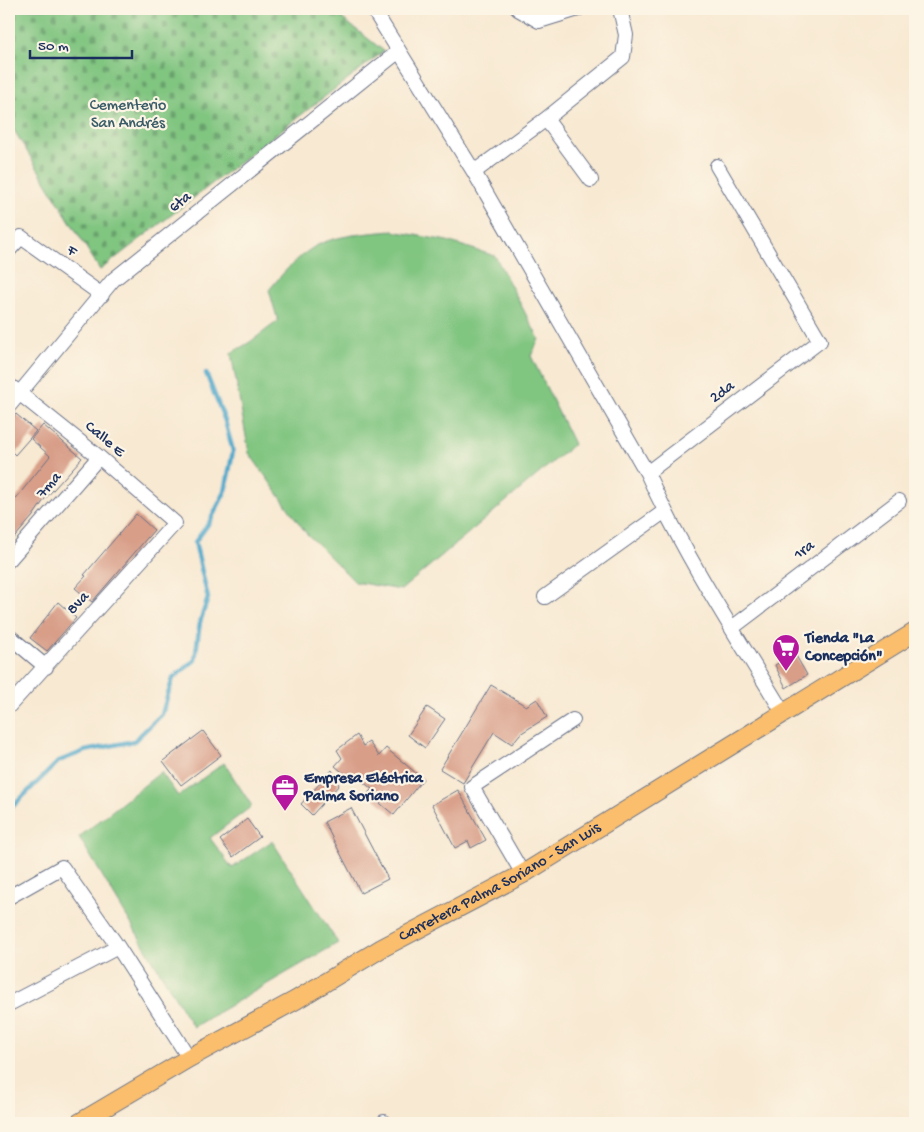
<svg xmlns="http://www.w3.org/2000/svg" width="924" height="1132" font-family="'Gochi Hand',sans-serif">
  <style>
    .green { fill: #80c580; stroke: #4e7a6f }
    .cemetery { fill: url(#cemetery-stones); stroke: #4e7a6f }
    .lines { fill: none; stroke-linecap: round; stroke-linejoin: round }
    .stream { stroke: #4da7cb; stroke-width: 4.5 }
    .building { fill: #d89e88 }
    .minor-casing { stroke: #687087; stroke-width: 16 }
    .major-casing { stroke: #687087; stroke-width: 20 }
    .minor { stroke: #fff; stroke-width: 14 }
    .major { stroke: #fabe6d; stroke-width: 18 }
    .labels { text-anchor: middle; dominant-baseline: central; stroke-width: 4.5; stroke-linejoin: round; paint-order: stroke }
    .park-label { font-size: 16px; fill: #395c68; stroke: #fcf5e5 }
    .street-label { font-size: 16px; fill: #1b2f5e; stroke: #fcf5e5 }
    .poi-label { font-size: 16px; font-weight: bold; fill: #1b2f5e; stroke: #fcf5e5; text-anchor: start }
  </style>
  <defs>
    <pattern id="cemetery-stones" width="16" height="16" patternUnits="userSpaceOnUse" patternTransform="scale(1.25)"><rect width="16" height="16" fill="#80c580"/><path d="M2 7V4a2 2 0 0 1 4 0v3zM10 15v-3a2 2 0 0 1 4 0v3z" fill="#68a06c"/></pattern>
  </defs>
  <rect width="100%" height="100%" fill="#fcf5e5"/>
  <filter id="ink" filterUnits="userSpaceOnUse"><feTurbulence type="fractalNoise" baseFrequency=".02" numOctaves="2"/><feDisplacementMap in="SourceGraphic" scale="10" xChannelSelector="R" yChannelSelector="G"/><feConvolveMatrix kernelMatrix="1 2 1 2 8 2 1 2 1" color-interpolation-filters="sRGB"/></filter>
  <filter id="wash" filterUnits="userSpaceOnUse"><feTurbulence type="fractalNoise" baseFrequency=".0096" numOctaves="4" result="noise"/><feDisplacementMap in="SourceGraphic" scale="20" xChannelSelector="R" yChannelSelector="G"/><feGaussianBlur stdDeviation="1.12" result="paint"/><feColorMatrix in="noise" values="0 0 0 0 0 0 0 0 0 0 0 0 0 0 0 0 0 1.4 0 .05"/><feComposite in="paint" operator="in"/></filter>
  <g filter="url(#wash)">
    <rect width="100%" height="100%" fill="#f8e9d2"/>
    <!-- green -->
    <path class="green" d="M 393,231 L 447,241 L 495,256 L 539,339 L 531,356 L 574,444 L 401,590 L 355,582 L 306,533 L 249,453 L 231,353 L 250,342 L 278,321 L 269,290 C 282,274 296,258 314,247 C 333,235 370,233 393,231 Z
      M 224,763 L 252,806 L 210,838 L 232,868 L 272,841 L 338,943 L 193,1027 L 79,837 L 161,772 L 178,796 Z"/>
    <!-- cemetery -->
    <path class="cemetery" d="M 9,9 L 330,9 L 384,51 L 100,270 L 9,122 Z"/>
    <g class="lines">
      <!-- stream -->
      <path class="stream" d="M 9,810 L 59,761 L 85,751 L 134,741 L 162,714 L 173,678 L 195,660 L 200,622 L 208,598 L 195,542 L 209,523 L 225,492 L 233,451 L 225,421 L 206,373"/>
    </g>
    <g id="blocks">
      <!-- building -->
      <path class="building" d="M 16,414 L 36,431 L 15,455 L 9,449 L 9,422 Z
        M 43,425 L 82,458 L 44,500 L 33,516 L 9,544 L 9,507 L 50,456 L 31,439 Z
        M 136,514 L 154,530 L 92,602 L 75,588 L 86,576 L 84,575 L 96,561 Z
        M 58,602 L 76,618 L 47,651 L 30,638 Z
        M 795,654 L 807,675 L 786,688 L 775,665 Z
        M 491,685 L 526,706 L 537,699 L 547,717 L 520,734 L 512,744 L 494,732 L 463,783 L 440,769 Z
        M 427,707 L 445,719 L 425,748 L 408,735 Z
        M 203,731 L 221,755 L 181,785 L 163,761 Z
        M 357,735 L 363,746 L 369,742 L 379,756 L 386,748 L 423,779 L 394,815 L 368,793 L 372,789 L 351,772 L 347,776 L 335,766 L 342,758 L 337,750 Z
        M 332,770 L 339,785 L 312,815 L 301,804 Z
        M 458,790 L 486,840 L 471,848 L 468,841 L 455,848 L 432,805 Z
        M 351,808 L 388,879 L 361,893 L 324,822 Z
        M 247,819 L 260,837 L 233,857 L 220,840 Z"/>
    </g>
  </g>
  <g filter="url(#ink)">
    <use href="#blocks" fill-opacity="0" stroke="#687087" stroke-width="1"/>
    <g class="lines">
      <defs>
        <path id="minor" d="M 373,9 L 474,172 L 647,473 C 685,557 736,635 784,714
          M 518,9 L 539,21 L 578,9
          M 546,119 L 591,180
          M 474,172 L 546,119 L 623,57 L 626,35 L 620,9
          M 9,250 L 21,237 L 102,295
          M 9,385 L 99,457 L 175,523 L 9,706
          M 9,406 L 113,280 L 399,51
          M 647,473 L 820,341 L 717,166
          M 9,560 L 99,457
          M 545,597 L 665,511
          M 732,628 L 899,501
          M 9,636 L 46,667
          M 523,874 L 472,787 L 573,720
          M 9,897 L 62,867 L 118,947 L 189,1058
          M 9,1004 L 118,947
          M 384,1122 L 385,1123"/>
        <g id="major">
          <path id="s1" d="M 79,1123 L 189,1058 L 296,1000 L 382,948 L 523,874 L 915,632"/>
        </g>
      </defs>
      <!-- minor casing -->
      <use href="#minor" class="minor-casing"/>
      <!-- major casing -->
      <use href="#major" class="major-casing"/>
      <!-- minor -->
      <use href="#minor" class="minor"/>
      <!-- major -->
      <use href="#major" class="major"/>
    </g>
  </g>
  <!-- icons -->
  <defs>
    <symbol id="supermarket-pin" viewBox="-11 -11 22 30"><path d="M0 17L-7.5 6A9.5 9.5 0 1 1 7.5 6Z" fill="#b5179e" stroke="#fcf5e5"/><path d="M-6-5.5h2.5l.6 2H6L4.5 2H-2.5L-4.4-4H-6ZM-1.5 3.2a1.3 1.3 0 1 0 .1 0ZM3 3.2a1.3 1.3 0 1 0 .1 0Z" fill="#fff"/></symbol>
    <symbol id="office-pin" viewBox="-11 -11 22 30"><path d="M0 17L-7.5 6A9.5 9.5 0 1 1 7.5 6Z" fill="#b5179e" stroke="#fcf5e5"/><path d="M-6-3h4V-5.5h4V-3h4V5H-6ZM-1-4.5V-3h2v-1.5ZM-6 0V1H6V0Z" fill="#fff"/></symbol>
  </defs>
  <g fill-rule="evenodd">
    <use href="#supermarket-pin" x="770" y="632" width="32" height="43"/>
    <use href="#office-pin" x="269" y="772" width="32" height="43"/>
  </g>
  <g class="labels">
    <!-- park labels -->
    <g class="park-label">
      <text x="128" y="106">Cementerio<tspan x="128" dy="18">San Andrés</tspan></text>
    </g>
    <!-- street labels -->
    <g class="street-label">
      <text transform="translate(181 203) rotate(-39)">6ta</text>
      <text transform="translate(71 252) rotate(36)">F</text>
      <text transform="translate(723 393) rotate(-37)">2da</text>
      <text transform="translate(104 440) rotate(40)">Calle E</text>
      <text transform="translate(50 486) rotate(-49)">7ma</text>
      <text transform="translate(805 551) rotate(-37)">1ra</text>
      <text transform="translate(79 604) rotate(-48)">8va</text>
      <text stroke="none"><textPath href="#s1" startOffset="485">Carretera Palma Soriano - San Luis</textPath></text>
    </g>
    <!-- poi labels -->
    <g class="poi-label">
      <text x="805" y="639">Tienda "La<tspan x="805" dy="18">Concepción"</tspan></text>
      <text x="304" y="779">Empresa Eléctrica<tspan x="304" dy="18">Palma Soriano</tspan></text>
    </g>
  </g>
  <!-- margin -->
  <rect width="924" height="1132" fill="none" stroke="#fcf5e5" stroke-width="30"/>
  <!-- scale -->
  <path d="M30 50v8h102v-8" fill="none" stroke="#1b2f5e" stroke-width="2.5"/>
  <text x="38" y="50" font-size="15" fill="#1b2f5e" stroke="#fcf5e5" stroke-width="4" paint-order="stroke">50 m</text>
</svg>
